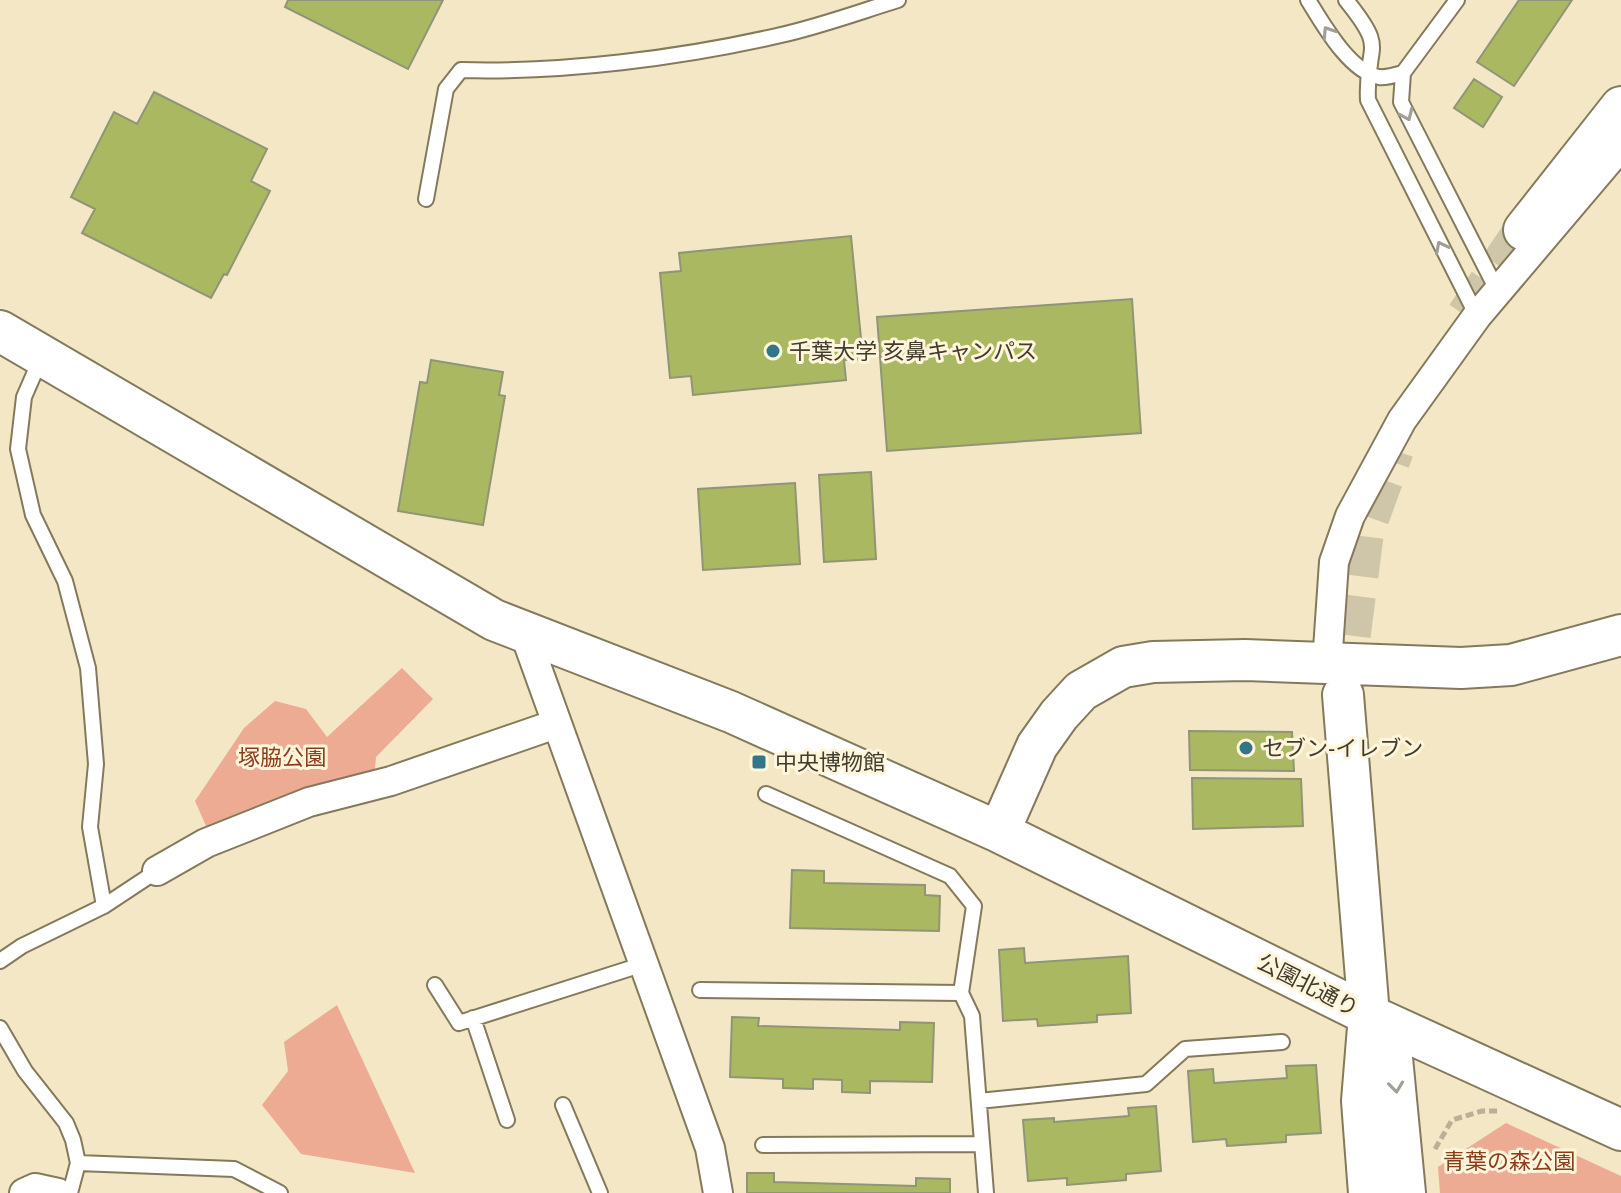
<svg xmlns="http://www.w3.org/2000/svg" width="1621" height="1193" font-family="Arial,'Noto Sans JP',sans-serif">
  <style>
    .green { fill: #edab93 }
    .building { fill: #aab961; stroke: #8f9576; stroke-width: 2 }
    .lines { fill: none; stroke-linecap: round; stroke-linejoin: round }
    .secondary-tunnel { stroke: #cfc5a8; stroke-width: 40; stroke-dasharray: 40 20; stroke-linecap: butt }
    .lane-casing { stroke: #83795b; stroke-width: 18 }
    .street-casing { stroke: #83795b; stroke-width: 32 }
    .secondary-casing { stroke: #83795b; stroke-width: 44 }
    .path { stroke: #bab095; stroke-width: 5; stroke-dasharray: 8 4; stroke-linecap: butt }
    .lane { stroke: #fff; stroke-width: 14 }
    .street { stroke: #fff; stroke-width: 28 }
    .secondary { stroke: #fff; stroke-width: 40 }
    .oneway { stroke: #a09e96 }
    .poi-dot { fill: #347688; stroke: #fef5da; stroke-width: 3 }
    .labels { text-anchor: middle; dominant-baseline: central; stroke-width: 6; stroke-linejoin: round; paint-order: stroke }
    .poi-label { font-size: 22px; fill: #403c2e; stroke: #fef5da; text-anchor: start }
    .park-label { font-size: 22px; fill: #8b3c1d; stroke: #fef5da }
    .street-label { font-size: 22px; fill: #403c2e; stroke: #fef5da }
  </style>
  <rect width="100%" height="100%" fill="#f3e7c6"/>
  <!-- green -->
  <path class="green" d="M 402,668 L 433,699 L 376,757 L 374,779 L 211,837 L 195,801 L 244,728 L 275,701 L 306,709 L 327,737 Z
    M 337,1005 L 415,1173 L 301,1154 L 262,1105 L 288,1071 L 284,1042 Z
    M 1506,1123 L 1621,1176 L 1621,1193 L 1440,1193 L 1438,1167 Z"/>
  <!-- building -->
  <path class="building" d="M 288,0 L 443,0 L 408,69 L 285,7 Z
    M 1519,0 L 1572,0 L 1514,86 L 1477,62 Z
    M 1474,79 L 1502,97 L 1483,127 L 1454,108 Z
    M 154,92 L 267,149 L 251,181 L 270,191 L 227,275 L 224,274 L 211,298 L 82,233 L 95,209 L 71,197 L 114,112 L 137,124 Z
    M 851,236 L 863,359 L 844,360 L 846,380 L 693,395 L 691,376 L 670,378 L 660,273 L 681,271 L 679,253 Z
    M 1132,299 L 1141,433 L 887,451 L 877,317 Z
    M 431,360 L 503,372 L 499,395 L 505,396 L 483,525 L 398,511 L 420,382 L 427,383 Z
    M 871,472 L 876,559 L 824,562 L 819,475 Z
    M 795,483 L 800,564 L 703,570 L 698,489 Z
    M 1189,731 L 1292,732 L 1294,771 L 1190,770 Z
    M 1192,778 L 1301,779 L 1303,826 L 1193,829 Z
    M 792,870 L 824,871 L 824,883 L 925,885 L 925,895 L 940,896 L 939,931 L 790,928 Z
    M 1024,948 L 1025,963 L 1128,956 L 1131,1013 L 1097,1015 L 1097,1022 L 1038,1026 L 1037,1019 L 1003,1021 L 999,950 Z
    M 732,1017 L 759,1018 L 758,1026 L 900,1030 L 900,1022 L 934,1023 L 932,1082 L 870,1081 L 870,1093 L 842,1092 L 842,1080 L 813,1079 L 813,1089 L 783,1088 L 783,1079 L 730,1077 Z
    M 1316,1065 L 1321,1133 L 1286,1135 L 1286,1142 L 1227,1146 L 1226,1139 L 1193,1142 L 1188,1071 L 1213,1069 L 1214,1083 L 1287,1078 L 1286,1066 Z
    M 1156,1106 L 1161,1171 L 1126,1174 L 1126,1180 L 1067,1185 L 1067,1178 L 1028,1181 L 1023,1120 L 1054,1118 L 1054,1122 L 1129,1116 L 1128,1108 Z
    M 747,1173 L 774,1173 L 774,1182 L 916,1186 L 916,1178 L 950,1179 L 950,1193 L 747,1193 Z"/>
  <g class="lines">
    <!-- secondary-tunnel -->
    <path class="secondary-tunnel" d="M 1466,316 L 1524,230
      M 1343,695 L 1364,532 L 1394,450"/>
    <defs>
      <path id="lane" d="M 1308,0 C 1323,24 1349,71 1379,77 C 1386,78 1396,75 1403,73
        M 1346,0 C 1389,53 1365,42 1368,100 L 1477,316
        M 1457,0 L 1403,73 L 1401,102 L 1498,292
        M 426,199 L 446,89 L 461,70 C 562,73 682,58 781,35 C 821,26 859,12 898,0
        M 41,358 L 24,397 L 18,449 L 33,515 L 65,581 L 88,668 L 96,764 L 90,827 L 104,906
        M 766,794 L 950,876 L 974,906 L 961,993 L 972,1016 L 986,1193
        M 0,961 L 22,946 L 104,906 L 157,871
        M 435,985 L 459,1023 L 644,964
        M 700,990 L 961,993
        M 473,1018 L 507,1120
        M 0,1028 L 25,1071 L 66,1123 L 73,1140 L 78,1163 L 70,1193
        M 979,1101 L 1146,1084 L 1185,1049 L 1282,1042
        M 563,1105 L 600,1193
        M 763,1145 L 982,1144
        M 78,1163 L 234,1169 L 280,1193"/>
      <path id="street" d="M 523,629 L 710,1148 L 718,1193
        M 1327,664 L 1334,562 L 1350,516 L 1402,420 L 1477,316 L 1621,146
        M 157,871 L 206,843 L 309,802 L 391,781 L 556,724
        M 24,1193 L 35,1188 L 58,1193"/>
      <path id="secondary" d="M 1524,230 L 1621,107
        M 0,331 L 494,620 L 731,712 L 999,832 L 1369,1015 L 1621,1130
        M 1343,695 L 1369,1015 L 1362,1101 L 1369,1193
        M 999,832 L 1037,746 L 1059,715 L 1081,691 L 1123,667 L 1153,662 L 1245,660 L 1461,668 L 1511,665 L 1621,635
        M 1369,1015 L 1392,1058 L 1405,1193"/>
    </defs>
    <!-- lane casing -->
    <use href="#lane" class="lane-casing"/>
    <!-- street casing -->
    <use href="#street" class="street-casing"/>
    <!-- secondary casing -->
    <use href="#secondary" class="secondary-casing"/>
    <!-- path -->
    <path class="path" d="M 1435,1149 L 1452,1120 L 1482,1111 L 1499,1111"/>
    <!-- lane -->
    <use href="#lane" class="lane"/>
    <!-- street -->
    <use href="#street" class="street"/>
    <!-- secondary -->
    <use href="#secondary" class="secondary"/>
  </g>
  <!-- one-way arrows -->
  <defs><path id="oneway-chevron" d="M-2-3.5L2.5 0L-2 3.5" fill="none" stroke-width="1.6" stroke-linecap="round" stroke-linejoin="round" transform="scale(2)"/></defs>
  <g class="oneway">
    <use href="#oneway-chevron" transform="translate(1328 32) rotate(-123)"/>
    <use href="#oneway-chevron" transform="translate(1407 115) rotate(66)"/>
    <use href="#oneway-chevron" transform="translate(1441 247) rotate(-117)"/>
    <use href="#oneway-chevron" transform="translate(1396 1087) rotate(83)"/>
  </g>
  <!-- markers -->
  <g class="poi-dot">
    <circle cx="773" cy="351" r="8"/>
    <circle cx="1246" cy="748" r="8"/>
    <rect x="751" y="754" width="16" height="16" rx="4"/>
  </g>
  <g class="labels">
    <!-- poi labels -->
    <g class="poi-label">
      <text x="789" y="351">千葉大学 亥鼻キャンパス</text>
      <text x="1262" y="748">セブン-イレブン</text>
      <text x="775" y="762">中央博物館</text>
    </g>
    <!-- park labels -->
    <g class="park-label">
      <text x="282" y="757">塚脇公園</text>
      <text x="1509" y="1161">青葉の森公園</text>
    </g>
    <!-- street labels -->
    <g class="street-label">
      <text transform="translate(1308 985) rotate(27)">公園北通り</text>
    </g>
  </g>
</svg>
